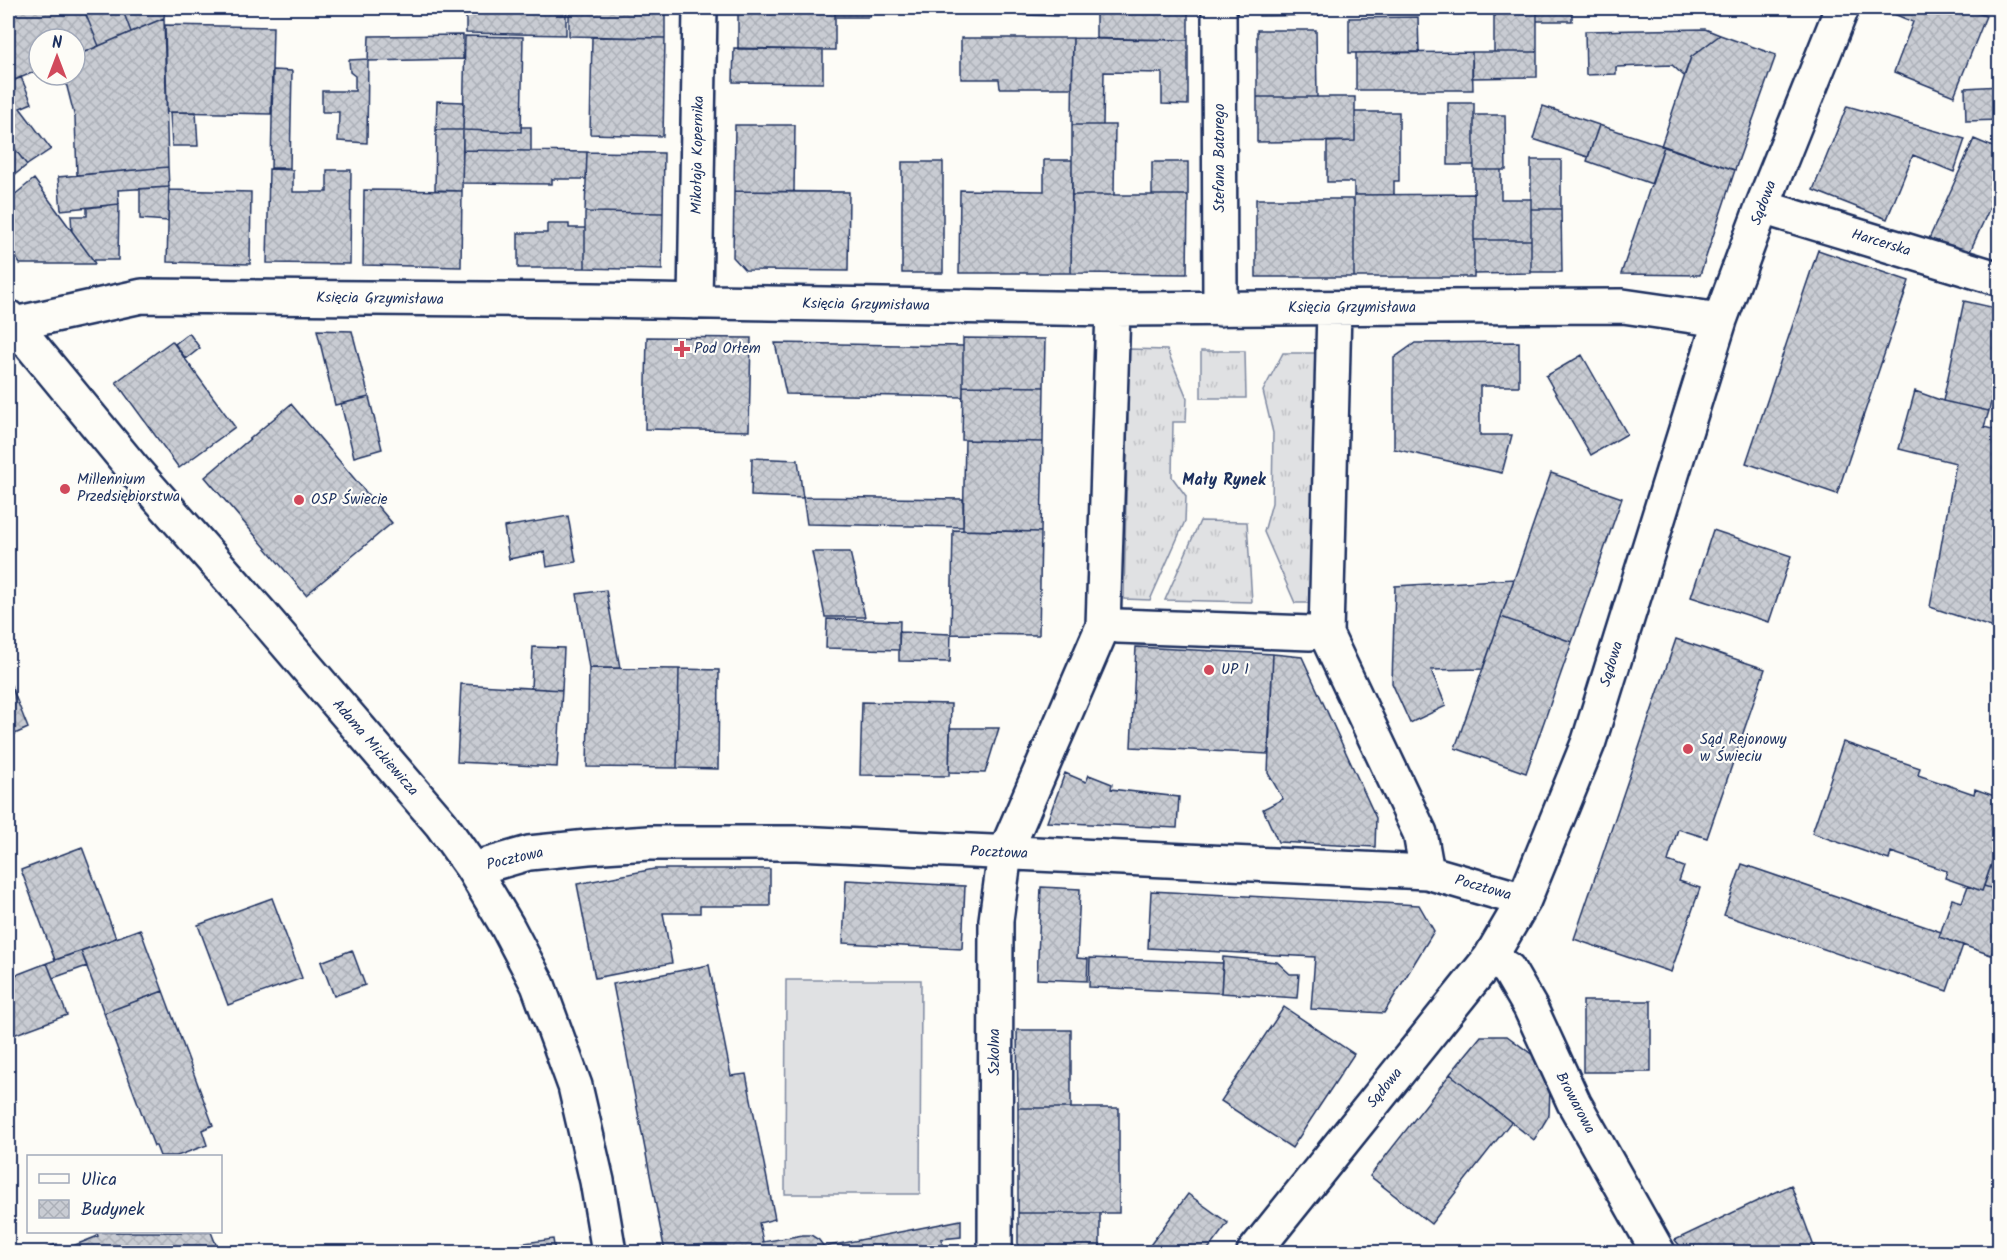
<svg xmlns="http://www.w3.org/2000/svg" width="2007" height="1260" font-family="Kalam,sans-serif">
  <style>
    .grass { fill: url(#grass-tufts); stroke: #7e88a0; stroke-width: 1.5 }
    .pitch { fill: #e0e1e3; stroke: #7e88a0; stroke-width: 1.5 }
    .building { fill: url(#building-cross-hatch); stroke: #1b2f5e; stroke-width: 1.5 }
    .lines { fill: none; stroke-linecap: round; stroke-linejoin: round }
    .pedestrian-casing { stroke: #1b2f5e; stroke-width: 38 }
    .minor-casing { stroke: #1b2f5e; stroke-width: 38 }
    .tertiary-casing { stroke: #1b2f5e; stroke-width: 38 }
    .pedestrian { stroke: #fdfcf7; stroke-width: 33 }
    .minor { stroke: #fdfcf7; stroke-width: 33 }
    .tertiary { stroke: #fdfcf7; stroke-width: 33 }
    .poi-dot { fill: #d1495b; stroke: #fdfcf7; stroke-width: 2 }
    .labels { text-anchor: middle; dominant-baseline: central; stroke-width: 4.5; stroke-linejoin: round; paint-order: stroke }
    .street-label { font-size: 15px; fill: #1b2f5e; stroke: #fdfcf7 }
    .poi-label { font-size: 15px; fill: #1b2f5e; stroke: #fdfcf7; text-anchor: start }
    .neighbourhood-label { font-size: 16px; font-weight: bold; fill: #1b2f5e; stroke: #fdfcf7 }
  </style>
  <defs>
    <pattern id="grass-tufts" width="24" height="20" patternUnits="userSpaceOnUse" patternTransform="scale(1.5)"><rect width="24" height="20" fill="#e0e1e3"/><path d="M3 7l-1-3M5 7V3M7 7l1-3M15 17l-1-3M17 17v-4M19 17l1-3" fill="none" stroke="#c0c1c5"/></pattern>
    <pattern id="building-cross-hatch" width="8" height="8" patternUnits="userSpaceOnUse" patternTransform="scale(1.5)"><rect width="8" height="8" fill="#c9ccd3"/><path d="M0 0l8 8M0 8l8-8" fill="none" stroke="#acb0b8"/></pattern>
  </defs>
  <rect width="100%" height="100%" fill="#fdfcf7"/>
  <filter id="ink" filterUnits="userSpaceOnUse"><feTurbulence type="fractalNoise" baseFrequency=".0167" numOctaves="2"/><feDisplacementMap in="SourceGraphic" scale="12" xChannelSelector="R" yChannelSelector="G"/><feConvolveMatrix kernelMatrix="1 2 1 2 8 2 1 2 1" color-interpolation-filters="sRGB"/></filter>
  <g filter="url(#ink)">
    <!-- grass -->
    <path class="grass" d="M 1129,349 L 1167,350 L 1187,398 L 1186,422 L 1173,422 L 1172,477 L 1186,496 L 1185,521 L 1150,600 L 1124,599 Z
      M 1201,351 L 1245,351 L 1246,398 L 1201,398 Z
      M 1283,353 L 1316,353 L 1311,603 L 1295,603 L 1264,532 L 1272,503 L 1273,433 L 1263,391 Z
      M 1200,521 L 1247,522 L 1252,602 L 1165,600 Z"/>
    <!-- pitch -->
    <path class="pitch" d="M 786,980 L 921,980 L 920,1194 L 785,1194 Z"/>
    <!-- building -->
    <path class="building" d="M 8,8 L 83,8 L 99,46 L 75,56 L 75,39 L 39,39 L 39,70 L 15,80 L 8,62 Z
      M 83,8 L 122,8 L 131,32 L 99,46 Z
      M 122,8 L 165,8 L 164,18 L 131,32 Z
      M 466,8 L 566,8 L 566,35 L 466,33 Z
      M 569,8 L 665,8 L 665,38 L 569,36 Z
      M 738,8 L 835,8 L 835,50 L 738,49 Z
      M 835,8 L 870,8 L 870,17 L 835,17 Z
      M 1024,8 L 1057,8 L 1057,16 L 1024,15 Z
      M 1096,8 L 1188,8 L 1188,40 L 1096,39 Z
      M 1259,8 L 1320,8 L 1320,15 L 1259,16 Z
      M 1494,8 L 1537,8 L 1537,52 L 1494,52 Z
      M 1537,8 L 1572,8 L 1572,21 L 1537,21 Z
      M 1896,8 L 1964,8 L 1986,16 L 1954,96 L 1894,72 L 1913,22 L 1894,14 Z
      M 1418,17 L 1419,52 L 1349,53 L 1349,18 Z
      M 164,18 L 168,167 L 77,175 L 75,118 L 64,75 L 75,75 L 75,56 Z
      M 165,25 L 273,27 L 271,114 L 167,112 Z
      M 1705,29 L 1720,35 L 1691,57 L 1684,76 L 1672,65 L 1616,67 L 1616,74 L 1586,75 L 1585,31 Z
      M 1257,30 L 1316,30 L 1317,97 L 1257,97 Z
      M 463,35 L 463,59 L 368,61 L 369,36 Z
      M 1720,35 L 1776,55 L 1735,170 L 1661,146 L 1691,57 Z
      M 465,36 L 523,37 L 521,132 L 463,130 Z
      M 592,37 L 665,38 L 663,136 L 590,134 Z
      M 961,38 L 1073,38 L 1072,88 L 1000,88 L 999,79 L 961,79 Z
      M 1073,38 L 1188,40 L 1188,105 L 1162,104 L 1162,73 L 1104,72 L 1103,125 L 1072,125 Z
      M 734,48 L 823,50 L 823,83 L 733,82 Z
      M 1472,52 L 1537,52 L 1537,77 L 1472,78 Z
      M 1472,52 L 1473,90 L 1356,90 L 1356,53 Z
      M 368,59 L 367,143 L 338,141 L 339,112 L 322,112 L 322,91 L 355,91 L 355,76 L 350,72 L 349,60 Z
      M 8,62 L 15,80 L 8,83 Z
      M 273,70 L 292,71 L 290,168 L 271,168 Z
      M 21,77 L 32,103 L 20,108 L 51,149 L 27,165 L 8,140 L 8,83 Z
      M 2000,86 L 2000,120 L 1966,121 L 1965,88 Z
      M 1257,97 L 1355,97 L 1355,141 L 1257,142 Z
      M 437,101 L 464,102 L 463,130 L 436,130 Z
      M 1448,103 L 1474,103 L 1474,165 L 1448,165 Z
      M 1543,106 L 1599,125 L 1588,157 L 1533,139 Z
      M 1847,106 L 1965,139 L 1954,172 L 1913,155 L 1887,219 L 1813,190 Z
      M 170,112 L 196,112 L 198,146 L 172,146 Z
      M 1355,112 L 1399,112 L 1399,181 L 1394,181 L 1394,195 L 1354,195 L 1354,182 L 1327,182 L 1327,142 L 1355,141 Z
      M 1474,115 L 1505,115 L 1506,170 L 1474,170 Z
      M 735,125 L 795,125 L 794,192 L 734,191 Z
      M 1072,125 L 1115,125 L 1114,195 L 1072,195 Z
      M 1599,125 L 1664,146 L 1652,184 L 1587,161 Z
      M 521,127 L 531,127 L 531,151 L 463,150 L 463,130 L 521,132 Z
      M 436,130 L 463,130 L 462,191 L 435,190 Z
      M 1974,139 L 2000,150 L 2000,185 L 1967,258 L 1928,241 Z
      M 8,140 L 27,165 L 8,180 Z
      M 1664,146 L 1735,170 L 1700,275 L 1621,274 Z
      M 463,150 L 587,152 L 586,179 L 552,179 L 552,184 L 462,183 Z
      M 587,152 L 664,153 L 663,213 L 585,212 Z
      M 1044,160 L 1072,160 L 1071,273 L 959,273 L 960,190 L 1044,191 Z
      M 1531,160 L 1561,160 L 1561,209 L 1531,209 Z
      M 902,162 L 943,162 L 943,273 L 902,273 Z
      M 1152,162 L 1188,162 L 1188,195 L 1152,195 Z
      M 168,167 L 169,187 L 118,190 L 119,204 L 61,210 L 58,177 Z
      M 269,169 L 293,170 L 293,192 L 327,192 L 327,170 L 351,170 L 350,264 L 267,263 Z
      M 1474,170 L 1501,170 L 1501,199 L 1531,199 L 1531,240 L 1474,240 Z
      M 34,179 L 93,260 L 95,264 L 20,264 L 8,245 L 8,200 Z
      M 169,187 L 168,221 L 140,219 L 140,189 Z
      M 169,190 L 251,192 L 250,264 L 167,262 Z
      M 364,190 L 462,191 L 461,267 L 363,265 Z
      M 734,191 L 849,192 L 848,271 L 745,270 L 733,257 Z
      M 1474,194 L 1474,277 L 1354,277 L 1354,195 Z
      M 1072,195 L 1188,195 L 1187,274 L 1071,273 Z
      M 1256,199 L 1354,199 L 1354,277 L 1256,277 Z
      M 119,204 L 118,260 L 93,260 L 72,231 L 71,216 L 87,216 L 87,208 Z
      M 1531,209 L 1561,209 L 1562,272 L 1531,272 Z
      M 585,212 L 663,213 L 662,270 L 585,268 Z
      M 547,224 L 569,224 L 569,228 L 585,228 L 585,268 L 518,268 L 518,233 L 547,233 Z
      M 1474,240 L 1531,240 L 1531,273 L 1474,274 Z
      M 1818,250 L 1909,281 L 1837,494 L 1746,463 Z
      M 1964,301 L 2000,309 L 2000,362 L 1989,411 L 1943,401 Z
      M 317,330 L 352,331 L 369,397 L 335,405 Z
      M 189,333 L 200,348 L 186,359 L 175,344 Z
      M 647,337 L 751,338 L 749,431 L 645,429 Z
      M 963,338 L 1045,339 L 1044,387 L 963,386 Z
      M 172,341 L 235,427 L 179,468 L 116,382 Z
      M 1519,342 L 1519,386 L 1480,386 L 1480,435 L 1512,435 L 1502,473 L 1394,449 L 1394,358 L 1415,343 Z
      M 775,343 L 963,346 L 963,397 L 786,394 Z
      M 1582,355 L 1627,434 L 1591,455 L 1546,376 Z
      M 963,386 L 1044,387 L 1043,442 L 962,440 Z
      M 1915,391 L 1943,401 L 1989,411 L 1984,427 L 2000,431 L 2000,630 L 1930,607 L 1956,463 L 1899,449 Z
      M 369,397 L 382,449 L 354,457 L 341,404 Z
      M 291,404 L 392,523 L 306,595 L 205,477 Z
      M 965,440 L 1043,442 L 1041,532 L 963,530 Z
      M 752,458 L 798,460 L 803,498 L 751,496 Z
      M 1551,473 L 1622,498 L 1572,642 L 1501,617 Z
      M 803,497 L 963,499 L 963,527 L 807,524 Z
      M 568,516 L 576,562 L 547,567 L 545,552 L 509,559 L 504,527 Z
      M 953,530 L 1041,532 L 1039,635 L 951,634 Z
      M 1713,530 L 1791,556 L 1769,622 L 1691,597 Z
      M 812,552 L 850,552 L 865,617 L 825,617 Z
      M 1514,579 L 1483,669 L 1431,670 L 1446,706 L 1410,723 L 1392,683 L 1395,586 Z
      M 606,590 L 620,668 L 589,668 L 577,594 Z
      M 1501,617 L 1572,642 L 1526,773 L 1455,748 Z
      M 827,619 L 900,621 L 899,650 L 826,648 Z
      M 899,632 L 951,634 L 950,662 L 899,661 Z
      M 1676,639 L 1765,669 L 1707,838 L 1678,829 L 1668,861 L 1684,867 L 1679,881 L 1700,888 L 1671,972 L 1574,939 Z
      M 533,647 L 564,648 L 562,690 L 531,688 Z
      M 1136,647 L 1273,654 L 1268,754 L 1131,747 Z
      M 1273,654 L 1302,657 L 1376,818 L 1375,847 L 1278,842 L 1263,809 L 1283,799 L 1268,773 Z
      M 589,668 L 679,669 L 677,768 L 587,767 Z
      M 679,669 L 719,670 L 718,769 L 677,768 Z
      M 8,678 L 28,728 L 8,737 Z
      M 461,684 L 562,690 L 557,767 L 457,762 Z
      M 862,702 L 951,704 L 949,776 L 860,775 Z
      M 950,728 L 999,728 L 985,773 L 949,772 Z
      M 1843,742 L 1920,768 L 1918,775 L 1974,794 L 1975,789 L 2000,798 L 2000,840 L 1982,891 L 1945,878 L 1947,871 L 1891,852 L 1889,860 L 1812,833 Z
      M 1065,773 L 1086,782 L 1089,775 L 1112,784 L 1111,789 L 1179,797 L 1177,828 L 1047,822 Z
      M 2000,840 L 2000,891 L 1984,886 Z
      M 82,847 L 116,938 L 55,960 L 21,870 Z
      M 1742,864 L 1941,932 L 1939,937 L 1963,945 L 1947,991 L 1724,915 Z
      M 654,869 L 770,869 L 770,906 L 700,906 L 700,913 L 663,913 L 672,963 L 595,978 L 577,884 Z
      M 846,880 L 965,886 L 962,949 L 843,943 Z
      M 1968,886 L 1982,891 L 1984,886 L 2000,891 L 2000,931 L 1991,955 L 1939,937 L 1952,899 L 1962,902 Z
      M 1041,887 L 1080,889 L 1077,958 L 1088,959 L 1087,981 L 1037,979 Z
      M 1151,891 L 1419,905 L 1434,931 L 1384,1013 L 1311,1009 L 1315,957 L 1148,948 Z
      M 272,898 L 302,978 L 228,1005 L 198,925 Z
      M 140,929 L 163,991 L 104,1013 L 81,951 Z
      M 352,950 L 365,985 L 334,996 L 321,962 Z
      M 81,951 L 87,966 L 53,978 L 47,963 Z
      M 1223,957 L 1277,962 L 1290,974 L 1299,974 L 1297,998 L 1221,993 Z
      M 1090,958 L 1223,963 L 1221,993 L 1089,987 Z
      M 47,963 L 67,1015 L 8,1037 L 8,978 Z
      M 709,965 L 731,1076 L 746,1074 L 775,1219 L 759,1223 L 763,1242 L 803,1235 L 811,1235 L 819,1240 L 824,1247 L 961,1220 L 961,1237 L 941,1239 L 944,1252 L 665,1252 L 613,984 Z
      M 163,991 L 213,1125 L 202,1130 L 207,1145 L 177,1156 L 160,1156 L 156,1146 L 154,1146 L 104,1013 Z
      M 1583,1001 L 1651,1001 L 1651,1072 L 1583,1072 Z
      M 1284,1007 L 1354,1054 L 1292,1148 L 1221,1101 Z
      M 1017,1030 L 1071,1030 L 1071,1108 L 1018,1108 Z
      M 1481,1036 L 1507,1036 L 1538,1059 L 1550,1088 L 1549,1115 L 1534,1140 L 1450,1074 Z
      M 1450,1074 L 1511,1122 L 1431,1224 L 1370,1176 Z
      M 1018,1108 L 1119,1108 L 1119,1213 L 1018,1213 Z
      M 1791,1185 L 1816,1252 L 1685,1252 L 1675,1240 Z
      M 1188,1194 L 1228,1223 L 1206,1252 L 1145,1252 Z
      M 1018,1213 L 1100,1213 L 1100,1252 L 1018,1252 Z
      M 96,1232 L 211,1232 L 219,1252 L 36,1252 L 57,1244 L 60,1251 L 98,1236 Z
      M 553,1239 L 555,1252 L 481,1252 L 481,1249 Z"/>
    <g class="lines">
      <defs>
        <path id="pedestrian" d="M 1118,626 L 1310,633"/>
        <path id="minor" d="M 1219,8 L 1220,309
          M 1762,207 L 2000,279
          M 695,302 L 700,8
          M 1334,309 L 1326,634 L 1420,833 L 1427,872
          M 14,324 L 142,296 L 593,300 L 1113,309 L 1623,306 L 1720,320
          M 473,869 L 529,853 L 588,847 L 649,843 L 797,843 L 1427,872 L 1524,900
          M 1490,958 L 1508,969 L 1530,1007 L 1574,1103 L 1658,1252
          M 995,1252 L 996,920 L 1005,853 L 1103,626 L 1113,309
          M 1254,1252 L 1490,958 L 1524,900 L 1589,741 L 1720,320 L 1762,207 L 1842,8"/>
        <path id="tertiary" d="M 8,317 L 134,470 L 261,614 L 441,824 L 473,869 L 507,926 L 538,985 L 575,1086 L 597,1181 L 609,1252"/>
      </defs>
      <!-- pedestrian casing -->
      <use href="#pedestrian" class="pedestrian-casing"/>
      <!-- minor casing -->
      <use href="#minor" class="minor-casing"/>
      <!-- tertiary casing -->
      <use href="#tertiary" class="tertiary-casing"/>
      <!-- pedestrian -->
      <use href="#pedestrian" class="pedestrian"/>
      <!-- minor -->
      <use href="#minor" class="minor"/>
      <!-- tertiary -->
      <use href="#tertiary" class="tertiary"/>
    </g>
  </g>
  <!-- markers -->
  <g class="poi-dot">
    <path d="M679 340h6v6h6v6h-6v6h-6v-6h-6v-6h6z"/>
    <circle cx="65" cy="489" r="6"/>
    <circle cx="299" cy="500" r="6"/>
    <circle cx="1209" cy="670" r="6"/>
    <circle cx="1688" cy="749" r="6"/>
  </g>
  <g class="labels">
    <!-- street labels -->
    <g class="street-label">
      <text transform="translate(698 155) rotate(-89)">Mikołaja Kopernika</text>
      <text transform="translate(1220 158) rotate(-90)">Stefana Batorego</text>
      <text transform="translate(1764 203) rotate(-69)">Sądowa</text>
      <text transform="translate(1881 243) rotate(17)">Harcerska</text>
      <text transform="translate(380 299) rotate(1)">Księcia Grzymisława</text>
      <text transform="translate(866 305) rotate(1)">Księcia Grzymisława</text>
      <text x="1352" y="308">Księcia Grzymisława</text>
      <text transform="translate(1612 664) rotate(-73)">Sądowa</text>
      <text transform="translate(375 748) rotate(49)">Adama Mickiewicza</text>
      <text transform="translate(999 853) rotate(2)">Pocztowa</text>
      <text transform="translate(515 859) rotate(-13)">Pocztowa</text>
      <text transform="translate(1483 888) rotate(16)">Pocztowa</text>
      <text transform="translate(995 1052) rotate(-90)">Szkolna</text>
      <text transform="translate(1385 1088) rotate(-51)">Sądowa</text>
      <text transform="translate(1575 1103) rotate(62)">Browarowa</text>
    </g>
    <!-- poi labels -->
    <g class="poi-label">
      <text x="694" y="349">Pod Orłem</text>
      <text x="77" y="480">Millennium<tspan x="77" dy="17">Przedsiębiorstwa</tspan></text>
      <text x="311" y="500">OSP Świecie</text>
      <text x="1221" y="670">UP 1</text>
      <text x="1700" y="740">Sąd Rejonowy<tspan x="1700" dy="17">w Świeciu</tspan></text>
    </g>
    <!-- neighbourhood labels -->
    <g class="neighbourhood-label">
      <text x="1224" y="480">Mały Rynek</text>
    </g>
  </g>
  <!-- margin -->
  <rect width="2007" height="1260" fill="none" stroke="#fdfcf7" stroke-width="30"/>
  <rect x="15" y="15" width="1977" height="1230" fill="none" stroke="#1b2f5e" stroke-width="2" filter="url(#ink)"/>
  <!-- legend -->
  <rect x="27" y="1155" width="195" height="78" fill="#fdfcf7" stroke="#a3aaba" stroke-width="1.5"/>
  <rect x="39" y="1174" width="30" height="9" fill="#fdfcf7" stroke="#a3aaba" stroke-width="1.5"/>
  <text x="81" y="1185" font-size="18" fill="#1b2f5e">Ulica</text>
  <rect x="39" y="1200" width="30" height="18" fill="url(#building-cross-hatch)" stroke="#a3aaba" stroke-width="1.5"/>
  <text x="81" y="1215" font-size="18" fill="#1b2f5e">Budynek</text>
  <!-- north arrow -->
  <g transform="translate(57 57)"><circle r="28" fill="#fdfcf7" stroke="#a3aaba" stroke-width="1.5"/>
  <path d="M0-4.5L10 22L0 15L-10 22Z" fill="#d1495b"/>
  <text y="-9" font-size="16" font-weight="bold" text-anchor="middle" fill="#1b2f5e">N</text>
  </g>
</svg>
